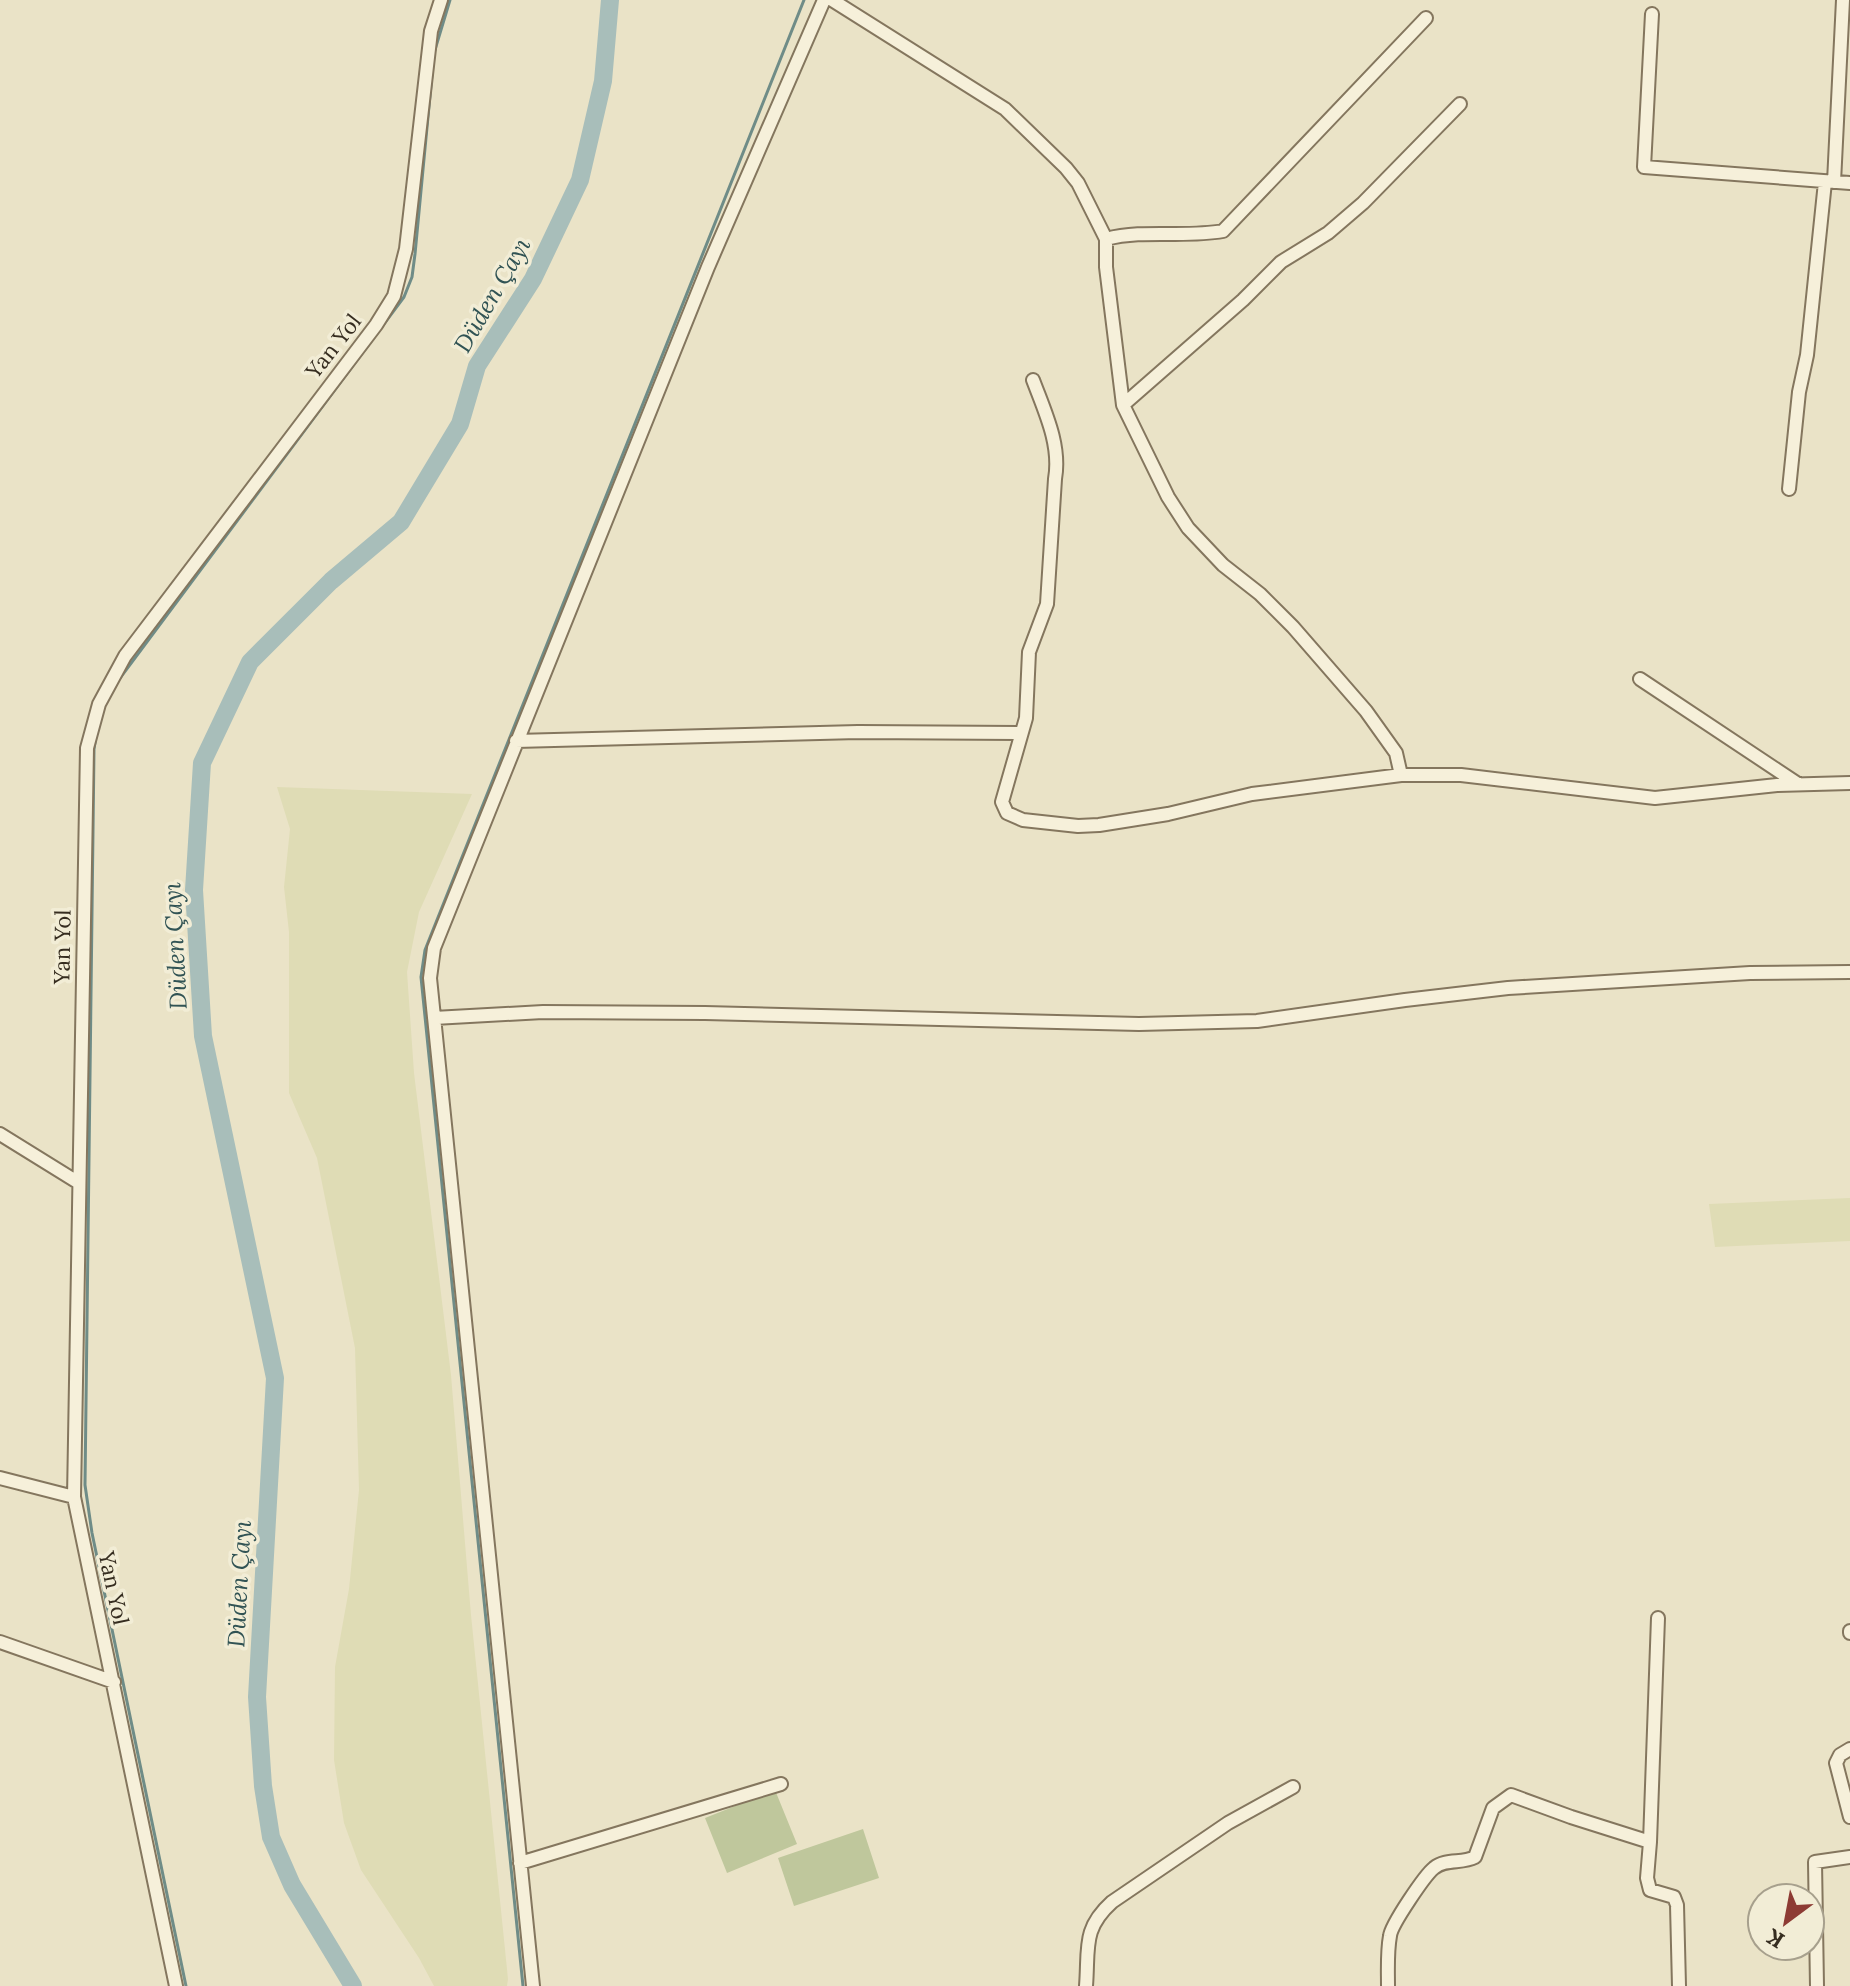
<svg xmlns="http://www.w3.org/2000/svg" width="1850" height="1986" font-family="Lora,serif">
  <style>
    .farmland { fill: #dfdcb5 }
    .green { fill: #bfc79c }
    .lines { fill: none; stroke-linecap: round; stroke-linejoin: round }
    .stream { stroke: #6f8c87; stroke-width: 3 }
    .river { stroke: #a8beba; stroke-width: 18 }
    .minor-casing { stroke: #84765e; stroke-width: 16 }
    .minor { stroke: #f6f0da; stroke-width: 12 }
    .labels { text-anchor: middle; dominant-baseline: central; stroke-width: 7; stroke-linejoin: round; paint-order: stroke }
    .street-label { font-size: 22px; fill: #362d20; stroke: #f2edd6 }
    .water-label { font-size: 24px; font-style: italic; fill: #315354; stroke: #f2edd6 }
  </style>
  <rect width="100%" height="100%" fill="#eae3c7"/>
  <!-- farmland -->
  <path class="farmland" d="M 277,787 L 472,794 L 419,912 L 407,972 L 414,1073 L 451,1375 L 471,1615 L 508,1979 L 507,1986 L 434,1986 L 419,1958 L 361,1870 L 344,1823 L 334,1760 L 335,1667 L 349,1589 L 359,1490 L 355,1348 L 317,1158 L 289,1093 L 289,932 L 284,887 L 290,829 Z
    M 1850,1198 L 1850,1241 L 1715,1247 L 1709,1204 Z"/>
  <!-- green -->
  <path class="green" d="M 775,1790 L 797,1844 L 727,1873 L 705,1818 Z
    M 863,1829 L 879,1878 L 794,1906 L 778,1858 Z"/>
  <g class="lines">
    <!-- stream -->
    <path class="stream" d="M 120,678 L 404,297 L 412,277 L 415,254 L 434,53 L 450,0
      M 96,736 L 94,749 L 85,1485 L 92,1533 L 186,1986
      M 523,1986 L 421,977 L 425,950 L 804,0"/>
    <!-- river -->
    <path class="river" d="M 353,1986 L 292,1885 L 271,1837 L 263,1786 L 257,1697 L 275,1378 L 203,1036 L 194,890 L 202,763 L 250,662 L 331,581 L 401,522 L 460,424 L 477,366 L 533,279 L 580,180 L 603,81 L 610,0"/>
    <defs>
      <path id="minor" d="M 832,0 L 1005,109 L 1066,168 L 1078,183 L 1106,239 L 1106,267 L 1123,405 L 1168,497 L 1188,528 L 1223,565 L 1260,594 L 1293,627 L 1366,711 L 1396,753 L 1401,775
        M 1652,14 L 1644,167 L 1850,183
        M 1834,182 L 1843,0
        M 1106,239 C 1145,229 1184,238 1223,231 L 1426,18
        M 1033,380 C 1045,412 1061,445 1055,479 L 1047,604 L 1029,652 L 1026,718 L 1002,802 L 1007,813 L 1023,820 L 1078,826 L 1099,825 L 1168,814 L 1252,794 L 1401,775 L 1461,775 L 1655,798 L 1777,785 L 1850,783
        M 1123,405 L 1243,300 L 1281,262 L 1328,233 L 1363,203 L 1460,104
        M 1789,489 L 1799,392 L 1807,355 L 1825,182
        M 1640,679 L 1798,784
        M 516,741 L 858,732 L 1021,733
        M 434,1018 L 543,1012 L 705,1013 L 1139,1024 L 1257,1021 L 1405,1000 L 1508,988 L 1750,973 L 1850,972
        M 0,1134 L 79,1183
        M 0,1478 L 74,1497
        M 1850,1631 L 1850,1633
        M 0,1642 L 114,1682
        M 1850,1749 L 1840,1755 L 1836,1763 L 1850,1817
        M 1650,1842 L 1658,1618
        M 520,1863 L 781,1784
        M 176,1986 L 74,1497 L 87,748 L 99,704 L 125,656 L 376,325 L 394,296 L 406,249 L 431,31 L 441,0
        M 533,1986 L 430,978 L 434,948 L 708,267 L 824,0
        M 1086,1986 C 1089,1948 1082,1929 1112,1902 L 1228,1823 L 1293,1787
        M 1388,1986 C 1388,1970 1387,1952 1390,1936 C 1391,1925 1425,1875 1434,1868 C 1446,1858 1462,1864 1475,1857 L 1493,1808 L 1511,1795 L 1571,1817 L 1650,1842 L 1647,1878 L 1650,1890 L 1674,1897 L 1677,1905 L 1679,1986
        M 1817,1986 L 1815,1862 L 1850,1857"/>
    </defs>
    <!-- minor casing -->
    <use href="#minor" class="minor-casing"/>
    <!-- minor -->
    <use href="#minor" class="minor"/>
  </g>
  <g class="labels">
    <!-- street labels -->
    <g class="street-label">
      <text transform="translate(333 346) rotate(-52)">Yan Yol</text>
      <text transform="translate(62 947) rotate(-89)">Yan Yol</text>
      <text transform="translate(114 1588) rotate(78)">Yan Yol</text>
    </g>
    <!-- water labels -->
    <g class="water-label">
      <text transform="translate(492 295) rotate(-60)">Düden Çayı</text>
      <text transform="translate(175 946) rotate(-93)">Düden Çayı</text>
      <text transform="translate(239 1584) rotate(-87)">Düden Çayı</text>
    </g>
  </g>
  <!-- north arrow -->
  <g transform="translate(1786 1922) rotate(212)"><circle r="38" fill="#f2edd6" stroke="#a7a08d" stroke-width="2"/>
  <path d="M0-6L14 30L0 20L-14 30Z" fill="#8d3b34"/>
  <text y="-12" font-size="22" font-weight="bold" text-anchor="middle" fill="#362d20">K</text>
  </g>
</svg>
